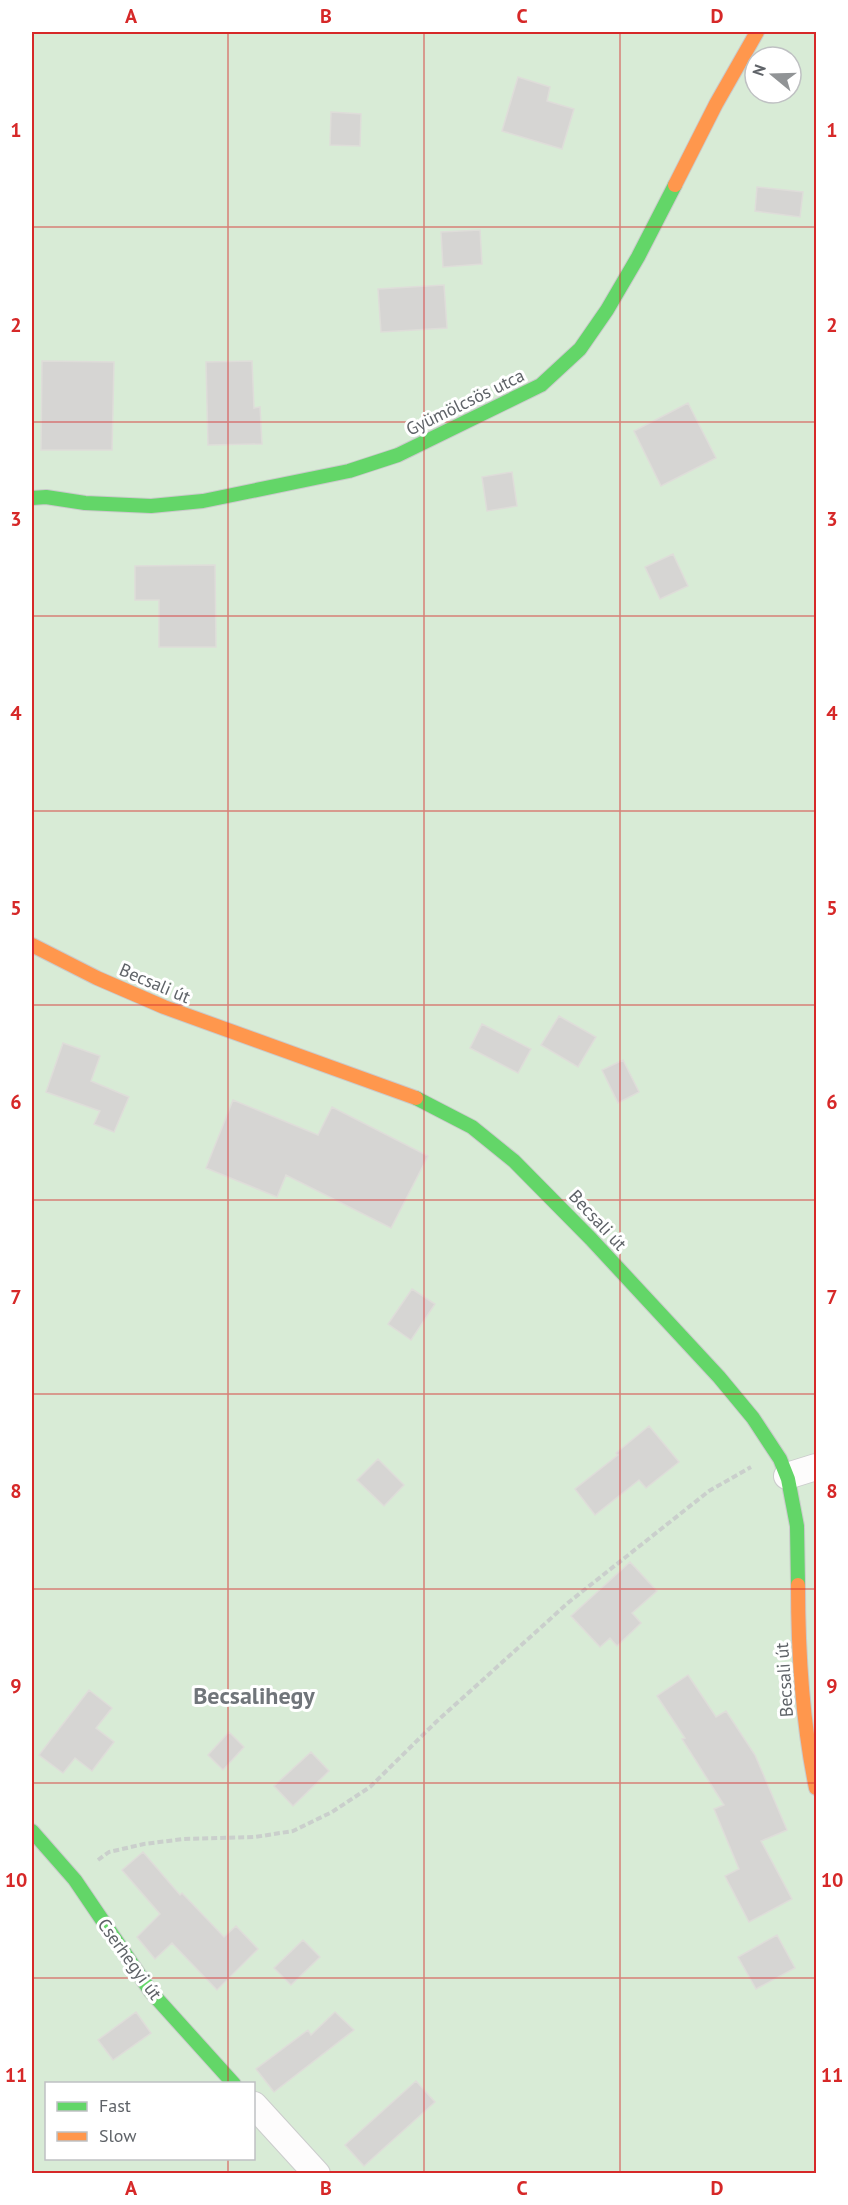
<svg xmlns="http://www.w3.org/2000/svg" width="848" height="2205" font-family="'PT Sans',sans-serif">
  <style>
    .green { fill: #d8ebd6; fill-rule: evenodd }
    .building { fill: #d6d5d3; stroke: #deddd9; stroke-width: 1.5 }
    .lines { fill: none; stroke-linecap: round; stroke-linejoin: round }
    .street-casing { stroke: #cbcccc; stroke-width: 28 }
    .fast-casing { stroke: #cacacb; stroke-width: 16 }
    .slow-casing { stroke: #cacacb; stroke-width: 16 }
    .path { stroke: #cacfcc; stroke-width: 4; stroke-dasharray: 6 3; stroke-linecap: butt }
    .street { stroke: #fdfcfc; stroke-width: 26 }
    .fast { stroke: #63d668; stroke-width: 14 }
    .slow { stroke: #ff974d; stroke-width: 14 }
    .grid { fill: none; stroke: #d62828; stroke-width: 1.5; stroke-opacity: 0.55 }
    .labels { text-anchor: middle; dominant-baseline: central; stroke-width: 6; stroke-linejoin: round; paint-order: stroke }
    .street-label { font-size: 18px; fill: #5f6368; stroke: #fff }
    .district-label { font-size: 24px; font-weight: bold; fill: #70757a; stroke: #fff }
    .neatline { fill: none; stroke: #d62828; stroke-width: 2 }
    .grid-label { font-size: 20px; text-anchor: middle; font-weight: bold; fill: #d62828 }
  </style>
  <rect width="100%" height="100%" fill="#efeeea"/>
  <!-- green -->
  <path class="green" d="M 32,32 L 816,32 L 816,2173 L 32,2173 ZM 755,57 L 791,57 L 791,93 L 755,93 ZM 46,2084 L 254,2084 L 254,2158 L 46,2158 Z"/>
  <!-- building -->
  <path class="building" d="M 518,77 L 550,87 L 547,101 L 574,109 L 562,149 L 502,131 Z
    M 331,112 L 361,114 L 360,146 L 330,145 Z
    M 757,187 L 803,192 L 800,217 L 755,211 Z
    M 480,230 L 482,264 L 443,267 L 441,232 Z
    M 444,285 L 447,328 L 381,332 L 378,289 Z
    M 42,361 L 114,362 L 112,450 L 41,450 Z
    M 252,361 L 254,408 L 260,407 L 262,444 L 208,445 L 206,362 Z
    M 688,403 L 716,458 L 661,486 L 634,431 Z
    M 512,472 L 517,506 L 487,511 L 482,477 Z
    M 673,554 L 688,586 L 660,599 L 645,567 Z
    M 215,565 L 216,647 L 159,647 L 159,600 L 135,600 L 135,566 Z
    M 559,1016 L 596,1037 L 578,1067 L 541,1045 Z
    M 482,1024 L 531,1049 L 518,1073 L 470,1048 Z
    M 63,1043 L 100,1056 L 91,1081 L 129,1097 L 114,1132 L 94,1124 L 100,1111 L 46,1092 Z
    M 623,1060 L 639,1092 L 618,1103 L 602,1070 Z
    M 233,1100 L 318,1135 L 332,1107 L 428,1156 L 391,1228 L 286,1175 L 277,1197 L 206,1168 Z
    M 412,1289 L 435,1304 L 411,1340 L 388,1324 Z
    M 649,1426 L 679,1462 L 646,1488 L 639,1480 L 595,1515 L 575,1489 L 618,1455 L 616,1453 Z
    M 378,1459 L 404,1485 L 384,1506 L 357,1480 Z
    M 630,1562 L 657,1591 L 632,1613 L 641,1623 L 617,1646 L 610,1638 L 600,1647 L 571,1616 Z
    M 688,1675 L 716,1717 L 726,1711 L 755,1755 L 787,1830 L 761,1841 L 792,1899 L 749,1922 L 725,1876 L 739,1869 L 714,1809 L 724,1805 L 682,1739 L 685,1738 L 657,1696 Z
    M 89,1690 L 112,1708 L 96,1728 L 114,1742 L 92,1771 L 75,1758 L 63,1773 L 39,1755 Z
    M 229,1732 L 244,1747 L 223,1770 L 208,1755 Z
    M 311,1752 L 329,1771 L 293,1806 L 274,1786 Z
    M 143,1852 L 180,1895 L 182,1893 L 224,1937 L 236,1926 L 258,1949 L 217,1990 L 172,1943 L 155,1959 L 137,1937 L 160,1914 L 122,1870 Z
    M 777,1935 L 795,1968 L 756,1989 L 738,1957 Z
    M 303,1940 L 320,1957 L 291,1985 L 274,1968 Z
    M 136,2012 L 151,2033 L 113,2060 L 98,2040 Z
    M 335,2012 L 354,2030 L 274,2092 L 256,2069 L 308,2030 L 311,2035 Z
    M 416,2081 L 435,2102 L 364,2166 L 345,2145 Z"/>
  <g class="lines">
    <defs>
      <path id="street" d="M 787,1476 L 816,1467
        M 254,2105 L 317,2174"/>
      <path id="fast" d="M 32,498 L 46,497 L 85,503 L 151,506 L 203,501 L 349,471 L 398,455 L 541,385 L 580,349 L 607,310 L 638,257 L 675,185
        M 416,1098 L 472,1127 L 514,1161 L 591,1239 L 719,1377 L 753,1418 L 780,1459 L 788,1479 L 797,1526 L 798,1585
        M 32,1831 L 75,1880 L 151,1992 L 234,2084"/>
      <path id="slow" d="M 675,185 L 716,104 L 757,32
        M 32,945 L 97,978 L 164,1007 L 416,1098
        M 798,1585 C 798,1653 802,1721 816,1788"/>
    </defs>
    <!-- street casing -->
    <use href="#street" class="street-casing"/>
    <!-- fast casing -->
    <use href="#fast" class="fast-casing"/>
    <!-- slow casing -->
    <use href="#slow" class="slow-casing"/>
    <!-- path -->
    <path class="path" d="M 98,1860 L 109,1852 L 144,1844 L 184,1839 L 255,1837 L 293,1831 L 332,1812 L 370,1787 L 436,1722 L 569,1602 L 709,1491 L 751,1467"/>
    <!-- street -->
    <use href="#street" class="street"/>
    <!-- fast -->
    <use href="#fast" class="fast"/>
    <!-- slow -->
    <use href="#slow" class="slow"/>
  </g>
  <!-- grid -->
  <path class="grid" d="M 228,32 L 228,2084M 424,32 L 424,2174M 620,32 L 620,2174M 32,227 L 816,227M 32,422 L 816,422M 32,616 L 816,616M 32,811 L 816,811M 32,1005 L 816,1005M 32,1200 L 816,1200M 32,1394 L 816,1394M 32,1589 L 816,1589M 32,1783 L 816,1783M 32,1978 L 816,1978M 228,2158 L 228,2174"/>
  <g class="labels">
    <!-- street labels -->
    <g class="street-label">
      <text transform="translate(465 402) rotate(-26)">Gyümölcsös utca</text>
      <text transform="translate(155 983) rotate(23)">Becsali út</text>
      <text transform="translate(598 1220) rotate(47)">Becsali út</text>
      <text transform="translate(784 1680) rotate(-94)">Becsali út</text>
      <text transform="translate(130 1959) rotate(54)">Cserhegyi út</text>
    </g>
    <!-- district labels -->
    <g class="district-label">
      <text x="254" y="1695">Becsalihegy</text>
    </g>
  </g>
  <!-- border -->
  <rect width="848" height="2205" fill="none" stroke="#ffffff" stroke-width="66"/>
  <!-- legend -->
  <rect x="45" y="2082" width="210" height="78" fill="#ffffff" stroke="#bfc1c3" stroke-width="1.5"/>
  <rect x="57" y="2102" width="30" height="9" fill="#63d668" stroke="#bfc1c3" stroke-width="1.5"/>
  <text x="99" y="2112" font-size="18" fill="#5f6368">Fast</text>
  <rect x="57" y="2132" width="30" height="9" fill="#ff974d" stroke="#bfc1c3" stroke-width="1.5"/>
  <text x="99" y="2142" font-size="18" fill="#5f6368">Slow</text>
  <!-- north arrow -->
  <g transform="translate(773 75) rotate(289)"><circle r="28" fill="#ffffff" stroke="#bfc1c3" stroke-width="1.5"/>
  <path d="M0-4.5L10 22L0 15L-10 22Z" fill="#919496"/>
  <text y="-9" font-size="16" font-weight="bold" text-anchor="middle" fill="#5f6368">N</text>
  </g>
  <rect x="33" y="33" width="782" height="2139" class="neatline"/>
  <g class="grid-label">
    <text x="131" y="23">A</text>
    <text x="326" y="23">B</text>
    <text x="522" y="23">C</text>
    <text x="717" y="23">D</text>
    <text x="16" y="137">1</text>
    <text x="832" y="137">1</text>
    <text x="16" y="332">2</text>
    <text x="832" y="332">2</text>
    <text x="16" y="526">3</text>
    <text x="832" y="526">3</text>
    <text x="16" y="720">4</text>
    <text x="832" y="720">4</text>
    <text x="16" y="915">5</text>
    <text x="832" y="915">5</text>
    <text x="16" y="1109">6</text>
    <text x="832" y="1109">6</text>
    <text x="16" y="1304">7</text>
    <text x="832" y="1304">7</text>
    <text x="16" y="1498">8</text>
    <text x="832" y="1498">8</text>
    <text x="16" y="1693">9</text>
    <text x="832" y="1693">9</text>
    <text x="16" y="1887">10</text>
    <text x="832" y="1887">10</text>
    <text x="16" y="2082">11</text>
    <text x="832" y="2082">11</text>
    <text x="131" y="2195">A</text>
    <text x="326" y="2195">B</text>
    <text x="522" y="2195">C</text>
    <text x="717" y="2195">D</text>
  </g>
</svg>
